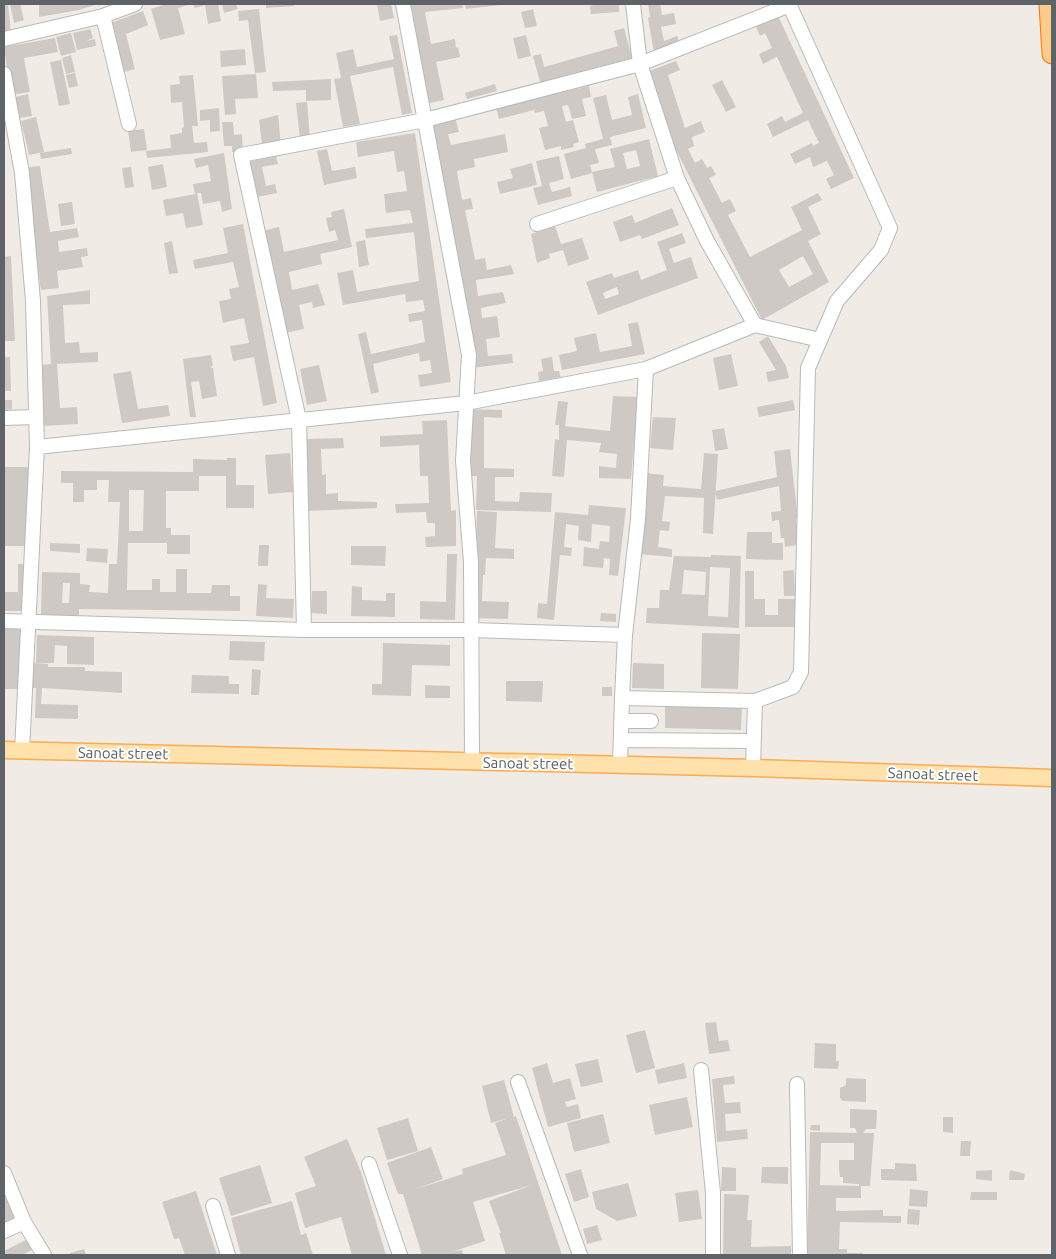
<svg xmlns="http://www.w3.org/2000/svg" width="1056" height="1259" font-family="Ubuntu,sans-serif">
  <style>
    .building { fill: #cec9c4; fill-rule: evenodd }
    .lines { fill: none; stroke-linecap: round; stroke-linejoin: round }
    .minor-casing { stroke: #b6b9bd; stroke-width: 16 }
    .major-casing { stroke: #feaa50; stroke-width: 19 }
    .highway-casing { stroke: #f57700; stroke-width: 21 }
    .minor { stroke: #fff; stroke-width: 14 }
    .major { stroke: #ffe1ab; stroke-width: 16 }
    .highway { stroke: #ffcb8d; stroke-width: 19 }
    .labels { text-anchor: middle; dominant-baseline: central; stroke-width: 4; stroke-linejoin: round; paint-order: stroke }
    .street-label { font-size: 15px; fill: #5d6367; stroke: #fff }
  </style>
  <rect width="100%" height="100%" fill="#f0ece5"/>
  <!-- building -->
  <path class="building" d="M 4,4 L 8,4 L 11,32 L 4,33 Z
    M 10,4 L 20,4 L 24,20 L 14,23 Z
    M 39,4 L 98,4 L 79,10 L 39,17 Z
    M 166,4 L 192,4 L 178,8 L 185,34 L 160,40 L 151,9 Z
    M 193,4 L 218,4 L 221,21 L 208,24 L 205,5 L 195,8 Z
    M 222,4 L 236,4 L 238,9 L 224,13 Z
    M 266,4 L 294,4 L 294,6 L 266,8 Z
    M 377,4 L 391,4 L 394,18 L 380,21 Z
    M 404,4 L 462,4 L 463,8 L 425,12 L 431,44 L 455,39 L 456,48 L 458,47 L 460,57 L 436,62 L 444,100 L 425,104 Z
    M 465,4 L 500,4 L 501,5 L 466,9 Z
    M 599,4 L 619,4 L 619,12 L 591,14 L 590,6 Z
    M 648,4 L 660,4 L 662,15 L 674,13 L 676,24 L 661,27 L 664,41 L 677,36 L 680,45 L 654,53 L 648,18 L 650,17 Z
    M 259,9 L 266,72 L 255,73 L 248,20 L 239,21 L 238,11 Z
    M 533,9 L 537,26 L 525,28 L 521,12 Z
    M 143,11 L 148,25 L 126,34 L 135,69 L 121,73 L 108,24 Z
    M 778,16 L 854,178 L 831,189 L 826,179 L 834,175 L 827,161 L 813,167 L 810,157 L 795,164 L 790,154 L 812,143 L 813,146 L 819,143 L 808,120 L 773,137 L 767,124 L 782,116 L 785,122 L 803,113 L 777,57 L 763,64 L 759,54 L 772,48 L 765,33 L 760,36 L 756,27 Z
    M 624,28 L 632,58 L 540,82 L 533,56 L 541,54 L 544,67 L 618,46 L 614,31 Z
    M 90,29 L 93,38 L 86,41 L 95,39 L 96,46 L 77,50 L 73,33 Z
    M 71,33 L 76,52 L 61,56 L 56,37 Z
    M 397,35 L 412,113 L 402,115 L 393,67 L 350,76 L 360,124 L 343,127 L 334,79 L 341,78 L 336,53 L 353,49 L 357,67 L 394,59 L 389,36 Z
    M 526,35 L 531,56 L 518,59 L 513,38 Z
    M 55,38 L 58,52 L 24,58 L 30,92 L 11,95 L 4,47 Z
    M 245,49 L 246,65 L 221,67 L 220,51 Z
    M 71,55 L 75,72 L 66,74 L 62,58 Z
    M 61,60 L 70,104 L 59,106 L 50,62 Z
    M 676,61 L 680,70 L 668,75 L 685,128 L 701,121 L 705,132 L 692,137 L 694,146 L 688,149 L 695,163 L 702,159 L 707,168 L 711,166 L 716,175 L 709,178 L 722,203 L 730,199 L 736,211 L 728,215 L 750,257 L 802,230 L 791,207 L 818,193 L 822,200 L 808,207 L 821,234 L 808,241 L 829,282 L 762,320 L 673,144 L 654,91 L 656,90 L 649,71 ZM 803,256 L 813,274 L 789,287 L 779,270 Z
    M 75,73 L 78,86 L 69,88 L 66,75 Z
    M 256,74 L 258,98 L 235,99 L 236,114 L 225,115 L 222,76 Z
    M 193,75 L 198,126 L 192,126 L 194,143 L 207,142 L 208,152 L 147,158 L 146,151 L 171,148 L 170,135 L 182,133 L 182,128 L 184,127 L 182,102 L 171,103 L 170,85 L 180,84 L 179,76 Z
    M 331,79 L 331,100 L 306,101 L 306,90 L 273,91 L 272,82 Z
    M 722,80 L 736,107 L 726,112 L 712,85 Z
    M 495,84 L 497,91 L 467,99 L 465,93 Z
    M 589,86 L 591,97 L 582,99 L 586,116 L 572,119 L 568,105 L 562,106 L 566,122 L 573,120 L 579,142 L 573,144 L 574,147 L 561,150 L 561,146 L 545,150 L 539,128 L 548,126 L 544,111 L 535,113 L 534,110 L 499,119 L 496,108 Z
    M 28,94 L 32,116 L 19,118 L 15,97 Z
    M 638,94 L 646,128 L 610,137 L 612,145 L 595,149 L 599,163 L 590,165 L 592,173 L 571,179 L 564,154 L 586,148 L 585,144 L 603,139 L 593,98 L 606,95 L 612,120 L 632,115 L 628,97 Z
    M 307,102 L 310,138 L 300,139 L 296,103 Z
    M 219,108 L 220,131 L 210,132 L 210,120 L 200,121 L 200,110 Z
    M 278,115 L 281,145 L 262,144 L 259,120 Z
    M 36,117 L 44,152 L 29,155 L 21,121 Z
    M 455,117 L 459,132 L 448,134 L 451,145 L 505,134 L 508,152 L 474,159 L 475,167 L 457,171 L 462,200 L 471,198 L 473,209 L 465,210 L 475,260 L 485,258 L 487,270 L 511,265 L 514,274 L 476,280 L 478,296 L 503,292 L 506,303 L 481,308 L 482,318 L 497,316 L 500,337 L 486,339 L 488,356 L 512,354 L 513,363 L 472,368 L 428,122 Z
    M 222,122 L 233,122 L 234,135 L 242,134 L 243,152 L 232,152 L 232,146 L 224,146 Z
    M 144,129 L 147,150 L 131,152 L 128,131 Z
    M 415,133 L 451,382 L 420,387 L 418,375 L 432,373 L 430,360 L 420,362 L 419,353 L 373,364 L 379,392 L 371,394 L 358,334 L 366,332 L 371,354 L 425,342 L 422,320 L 409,322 L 408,314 L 425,311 L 423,300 L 406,302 L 405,294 L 343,305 L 337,273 L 353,270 L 357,292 L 419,281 L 414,232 L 366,238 L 365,229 L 413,223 L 410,210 L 386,213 L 384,194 L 407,191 L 404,171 L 397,172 L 394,151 L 358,157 L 356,142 Z
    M 649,139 L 658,176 L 597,192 L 592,172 L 615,167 L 610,149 ZM 636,150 L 640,166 L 627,169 L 623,153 Z
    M 71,148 L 72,154 L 41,159 L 40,153 Z
    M 327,149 L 332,171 L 355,167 L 357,178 L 324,185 L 317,151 Z
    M 224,153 L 232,209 L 222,212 L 220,201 L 203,204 L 201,193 L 197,193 L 203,225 L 186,228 L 183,213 L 166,216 L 163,200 L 195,194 L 193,184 L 211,181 L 208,165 L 196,168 L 194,159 Z
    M 276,156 L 278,164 L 262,167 L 266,186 L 275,184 L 277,193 L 251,198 L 244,163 Z
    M 559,156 L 564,179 L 549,183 L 552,192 L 570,187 L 572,196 L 538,205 L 533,188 L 542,186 L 536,161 Z
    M 532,163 L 537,185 L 500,194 L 497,182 L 513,178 L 510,169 Z
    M 163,164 L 167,187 L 152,190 L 148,167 Z
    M 40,166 L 50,232 L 77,228 L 79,237 L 58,241 L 59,252 L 87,248 L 88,256 L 81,257 L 83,267 L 57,271 L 59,288 L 41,290 L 23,168 Z
    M 131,167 L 134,187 L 125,188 L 122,168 Z
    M 72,202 L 75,224 L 61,226 L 58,204 Z
    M 672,208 L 679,225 L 642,239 L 640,235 L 620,242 L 613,222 L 632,215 L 635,223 Z
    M 344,209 L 352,247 L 320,254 L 322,264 L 289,272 L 292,290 L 318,284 L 325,305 L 313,308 L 312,302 L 299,305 L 304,329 L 285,333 L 262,231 L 279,227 L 284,252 L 338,240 L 335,230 L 329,232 L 326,218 L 332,217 L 331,212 Z
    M 243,224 L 277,403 L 263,406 L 254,357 L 233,361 L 230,346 L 249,343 L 244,318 L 223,323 L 219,301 L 231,299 L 229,289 L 239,287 L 233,262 L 195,269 L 193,260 L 228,253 L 223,228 Z
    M 555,226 L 561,244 L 582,238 L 589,259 L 568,266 L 563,250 L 549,254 L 550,258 L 537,263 L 531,234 Z
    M 682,233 L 686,243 L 669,249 L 674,263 L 691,257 L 698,278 L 598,315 L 586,282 L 612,273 L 614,278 L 638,270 L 641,280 L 667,270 L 657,242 ZM 617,287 L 619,294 L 605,299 L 603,293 Z
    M 365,240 L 369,265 L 359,267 L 356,242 Z
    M 172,241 L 178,273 L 169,274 L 164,243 Z
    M 11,256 L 15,341 L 4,341 L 4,257 Z
    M 90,290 L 90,304 L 63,305 L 65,343 L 79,342 L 80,353 L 98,352 L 98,362 L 57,364 L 60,408 L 77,407 L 78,424 L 42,426 L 39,365 L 51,364 L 47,296 Z
    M 638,322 L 645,354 L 562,370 L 559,355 L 577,351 L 574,338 L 596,333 L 600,352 L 632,346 L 628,324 Z
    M 768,336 L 786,366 L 789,378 L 768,382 L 766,372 L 776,370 L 759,342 Z
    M 731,354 L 738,386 L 719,390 L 713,358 Z
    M 211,355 L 213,366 L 209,367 L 213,368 L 217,396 L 202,399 L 199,381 L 191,382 L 196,417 L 190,417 L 183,359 Z
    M 4,357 L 10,357 L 11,391 L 4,391 Z
    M 552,357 L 554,371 L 559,371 L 561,377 L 539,381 L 538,372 L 543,371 L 541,359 Z
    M 319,365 L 327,401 L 307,405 L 300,369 Z
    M 131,371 L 138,409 L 168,405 L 170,416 L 122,423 L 113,374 Z
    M 613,396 L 638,397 L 631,479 L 599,478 L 599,466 L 616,468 L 617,454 L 599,452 L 601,443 L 567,440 L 564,477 L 552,476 L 555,439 L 559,440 L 559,425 L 555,425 L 558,401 L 568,402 L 565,426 L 610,431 Z
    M 4,400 L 12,400 L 12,409 L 4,410 Z
    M 793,400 L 795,410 L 759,417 L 757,407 Z
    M 468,409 L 502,410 L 502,418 L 484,417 L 484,468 L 514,469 L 514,477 L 495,477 L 495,501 L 519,502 L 520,492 L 552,493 L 551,512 L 476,510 L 477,476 L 466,476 Z
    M 653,417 L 676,418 L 673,450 L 650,448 Z
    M 447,420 L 451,511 L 456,510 L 456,546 L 426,547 L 425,537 L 435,536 L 435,523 L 427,523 L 426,512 L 396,513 L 395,504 L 429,503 L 428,476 L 420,476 L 419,445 L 380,447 L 380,436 L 423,434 L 422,421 Z
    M 724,428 L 728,449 L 715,451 L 712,430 Z
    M 343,438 L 344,448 L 321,449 L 322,475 L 326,474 L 326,494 L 338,493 L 338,501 L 377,502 L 377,508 L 308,511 L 306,439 Z
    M 790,449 L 798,519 L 796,519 L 798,545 L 785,547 L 784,538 L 781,538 L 779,520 L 772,521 L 771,512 L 781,511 L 779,486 L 717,500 L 715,491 L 777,477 L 774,451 Z
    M 290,453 L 293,492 L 268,494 L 265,455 Z
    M 704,453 L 718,454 L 713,534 L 703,533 L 704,498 L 665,496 L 662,521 L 670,522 L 669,531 L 660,530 L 658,547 L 672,549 L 672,557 L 638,554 L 646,473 L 664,475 L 663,486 L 701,489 Z
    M 227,458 L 236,458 L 236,485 L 254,485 L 254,508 L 226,508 L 226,476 L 199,476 L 199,491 L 166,491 L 166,528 L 171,528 L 171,535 L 190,535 L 190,554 L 167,554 L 167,543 L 128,543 L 127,590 L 152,590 L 152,579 L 160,579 L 160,592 L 176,592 L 176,569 L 187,569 L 187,593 L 211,593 L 212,585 L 230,585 L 230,596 L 240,596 L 240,611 L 79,609 L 79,615 L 41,615 L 42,572 L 80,573 L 80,584 L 90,585 L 89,592 L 108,593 L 109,564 L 117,564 L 120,502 L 108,502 L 109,480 L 97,480 L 97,490 L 84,490 L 84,502 L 73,502 L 73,483 L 61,483 L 61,471 L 193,472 L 193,459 L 227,460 ZM 129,490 L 144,490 L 143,531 L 129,531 ZM 63,583 L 70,583 L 69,603 L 62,603 Z
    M 4,467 L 28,467 L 29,546 L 4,546 Z
    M 589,505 L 626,508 L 618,576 L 609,575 L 610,559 L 604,558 L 603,568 L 583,566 L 584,547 L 599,549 L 600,541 L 609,542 L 610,526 L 592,524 L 591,542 L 578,540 L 579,526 L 566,524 L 564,547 L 572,548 L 571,556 L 560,555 L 554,620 L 537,618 L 538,603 L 547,604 L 555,512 L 588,515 Z
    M 477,511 L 497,512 L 495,548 L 514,549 L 514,559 L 486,558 L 485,575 L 483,575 L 482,601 L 509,602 L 508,619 L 474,618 Z
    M 747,532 L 772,532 L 772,543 L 783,543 L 783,560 L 746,559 Z
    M 50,543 L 80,544 L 80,553 L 50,551 Z
    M 259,545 L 269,545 L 268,566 L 258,566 Z
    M 351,546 L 386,546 L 385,566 L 351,565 Z
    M 87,548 L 108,549 L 107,563 L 86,561 Z
    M 447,554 L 457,554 L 455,620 L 420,619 L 420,601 L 446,602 Z
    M 711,555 L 741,556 L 739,628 L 646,623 L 647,608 L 659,608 L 660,590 L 669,590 L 674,556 L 711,557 ZM 710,567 L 730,568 L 728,617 L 708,616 ZM 684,570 L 706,572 L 705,595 L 682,594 Z
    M 18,564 L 28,564 L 28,611 L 4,611 L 4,592 L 18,592 Z
    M 794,570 L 795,596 L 784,596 L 783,571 Z
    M 745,571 L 754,571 L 754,599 L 765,599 L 765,615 L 778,615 L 778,599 L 795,599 L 795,627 L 745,627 Z
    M 258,584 L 267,585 L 266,598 L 294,599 L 293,618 L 256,616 Z
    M 352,586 L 362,587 L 362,600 L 386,601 L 386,593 L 395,593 L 395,617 L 351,616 Z
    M 312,591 L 327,591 L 327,614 L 311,613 Z
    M 601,613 L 616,614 L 616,622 L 600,621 Z
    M 4,628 L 21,629 L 23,633 L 21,689 L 4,689 Z
    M 702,633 L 740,634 L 738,689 L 701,688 Z
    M 37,635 L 94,637 L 94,665 L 67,664 L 67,646 L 55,645 L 54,663 L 36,663 Z
    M 230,641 L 265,642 L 264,661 L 229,660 Z
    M 383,643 L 450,645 L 450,666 L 412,665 L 411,696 L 372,695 L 372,684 L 382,684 Z
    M 33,663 L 48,664 L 48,667 L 85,667 L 85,671 L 122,672 L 122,693 L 42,688 L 41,704 L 78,705 L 78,719 L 35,718 L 36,688 L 32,688 Z
    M 633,663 L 664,664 L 664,689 L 632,688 Z
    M 252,669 L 261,670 L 259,695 L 251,695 Z
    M 192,675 L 229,676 L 229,684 L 239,684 L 239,694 L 191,693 Z
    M 506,681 L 543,681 L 542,702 L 506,701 Z
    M 425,685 L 450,686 L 450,698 L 425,698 Z
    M 602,687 L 612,687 L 612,696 L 602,696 Z
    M 665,705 L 742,707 L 741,730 L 665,728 Z
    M 716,1022 L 719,1041 L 728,1040 L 730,1051 L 709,1054 L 705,1023 Z
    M 645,1030 L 655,1068 L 636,1073 L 626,1035 Z
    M 815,1043 L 836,1044 L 836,1061 L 839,1061 L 838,1069 L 814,1068 Z
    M 598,1059 L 603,1082 L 581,1087 L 575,1064 Z
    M 547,1063 L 553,1083 L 570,1078 L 576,1099 L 565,1102 L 567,1107 L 578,1104 L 581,1118 L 548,1127 L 532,1068 Z
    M 684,1063 L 687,1078 L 658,1084 L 655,1070 Z
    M 734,1076 L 735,1084 L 723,1085 L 725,1103 L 740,1102 L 741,1113 L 725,1114 L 726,1131 L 747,1129 L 748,1139 L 717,1142 L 712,1079 Z
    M 846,1078 L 866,1079 L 866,1102 L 843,1101 L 840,1098 L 840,1088 L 846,1085 Z
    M 504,1080 L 514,1117 L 516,1116 L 562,1255 L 506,1255 L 499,1233 L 501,1233 L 489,1201 L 532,1185 L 473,1202 L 485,1241 L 454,1251 L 462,1250 L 463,1255 L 422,1255 L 403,1194 L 398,1194 L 387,1163 L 431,1147 L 443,1179 L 416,1189 L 463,1174 L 462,1169 L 506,1155 L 495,1123 L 509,1118 L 491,1123 L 482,1086 Z
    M 687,1097 L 693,1127 L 655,1135 L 649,1105 Z
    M 850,1109 L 877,1110 L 876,1129 L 866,1129 L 863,1133 L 874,1133 L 870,1186 L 861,1186 L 861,1198 L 836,1198 L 836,1211 L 883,1210 L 883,1216 L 901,1216 L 901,1223 L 840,1222 L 839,1249 L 847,1249 L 847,1253 L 863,1253 L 863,1255 L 807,1255 L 810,1132 L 857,1133 L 855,1128 L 850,1128 ZM 821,1143 L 854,1143 L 854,1160 L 839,1160 L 839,1169 L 840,1177 L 843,1177 L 843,1183 L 859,1184 L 859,1186 L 820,1185 Z
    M 603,1114 L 610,1143 L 574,1152 L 567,1123 Z
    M 943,1117 L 953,1117 L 953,1133 L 943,1132 Z
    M 408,1118 L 418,1151 L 387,1160 L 377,1128 Z
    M 811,1125 L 820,1125 L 820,1131 L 810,1130 Z
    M 347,1139 L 361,1172 L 386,1255 L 352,1255 L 341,1217 L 305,1228 L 295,1193 L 316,1186 L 304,1157 Z
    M 961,1141 L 971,1141 L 970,1156 L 960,1156 Z
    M 895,1163 L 916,1164 L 917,1181 L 881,1180 L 881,1169 L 895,1169 Z
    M 260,1165 L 272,1203 L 231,1216 L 219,1178 Z
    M 722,1167 L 736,1168 L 736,1191 L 721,1191 Z
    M 762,1167 L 788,1167 L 788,1184 L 761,1183 Z
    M 581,1169 L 589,1197 L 574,1202 L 565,1174 Z
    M 992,1170 L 992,1181 L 976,1179 L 976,1171 Z
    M 1010,1170 L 1025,1174 L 1024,1180 L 1009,1180 Z
    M 628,1183 L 637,1216 L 617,1221 L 596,1209 L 592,1192 Z
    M 910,1189 L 928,1191 L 927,1207 L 909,1206 Z
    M 698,1190 L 702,1219 L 679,1222 L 675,1193 Z
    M 196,1191 L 208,1228 L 217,1255 L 185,1255 L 179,1238 L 174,1239 L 162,1202 Z
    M 971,1192 L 997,1192 L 997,1200 L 970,1200 Z
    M 724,1194 L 749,1195 L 747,1220 L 752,1220 L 751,1247 L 791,1246 L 791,1255 L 723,1255 Z
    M 8,1195 L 17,1219 L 4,1224 L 4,1197 Z
    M 292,1201 L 301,1235 L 306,1233 L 313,1255 L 241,1255 L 231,1218 Z
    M 908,1209 L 920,1210 L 919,1225 L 907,1224 Z
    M 597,1225 L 602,1240 L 587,1244 L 583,1229 Z
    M 26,1240 L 32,1250 L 22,1255 L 4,1255 L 4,1251 Z
    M 84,1249 L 86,1255 L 71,1255 L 70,1253 Z"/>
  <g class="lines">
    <defs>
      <path id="minor" d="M 403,4 L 469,355 L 463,461 L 471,562 L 472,761
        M 633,4 L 640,64 L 677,178 L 707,241 L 755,325 L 820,340
        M 103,16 L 129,124
        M 4,39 L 103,16 L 135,4
        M 4,74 L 22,173 L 33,301 L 37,447 L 22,751
        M 537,224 L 677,178
        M 755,325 L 646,369 L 638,519 L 625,635 L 622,698 L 755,701
        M 4,418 L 36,417
        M 37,447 L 466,403 L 646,369
        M 4,621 L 304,630 L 472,630 L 625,635
        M 304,630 L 299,420 L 241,155 L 425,120 L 640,64 L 790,5
        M 622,721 L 651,721
        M 621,740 L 754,741
        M 620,765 L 622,698
        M 753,768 L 755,701 L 793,687 L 801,672 L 808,368 L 837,301 L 881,250 L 890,228 L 789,4
        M 701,1070 L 713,1193 L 713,1255
        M 518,1082 L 580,1255
        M 797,1084 L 800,1255
        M 369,1164 L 400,1255
        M 4,1173 L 24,1222 L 44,1255
        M 213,1206 L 228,1255
        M 4,1231 L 24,1222"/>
      <path id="major" d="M 4,750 L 753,768 L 1052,778"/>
      <path id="highway" d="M 1049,4 L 1052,54"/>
    </defs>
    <!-- minor casing -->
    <use href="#minor" class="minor-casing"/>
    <!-- major casing -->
    <use href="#major" class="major-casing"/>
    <!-- highway casing -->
    <use href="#highway" class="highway-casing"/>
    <!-- minor -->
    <use href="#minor" class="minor"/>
    <!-- major -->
    <use href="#major" class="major"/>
    <!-- highway -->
    <use href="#highway" class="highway"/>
  </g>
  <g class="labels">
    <!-- street labels -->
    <g class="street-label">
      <text transform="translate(123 753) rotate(1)">Sanoat street</text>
      <text transform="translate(528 763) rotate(1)">Sanoat street</text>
      <text transform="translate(933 774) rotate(2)">Sanoat street</text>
    </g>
  </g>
  <!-- border -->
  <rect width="1056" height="1259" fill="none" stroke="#5d6367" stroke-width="10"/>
</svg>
